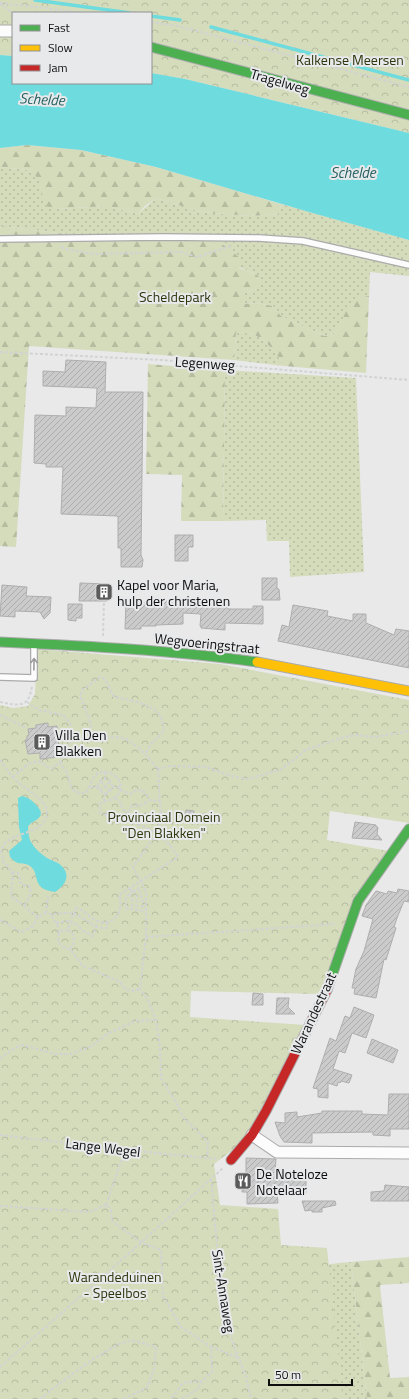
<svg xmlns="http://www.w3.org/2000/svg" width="409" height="1399" font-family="'Titillium Web',sans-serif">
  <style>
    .grass { fill: url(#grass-dots) }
    .forest { fill: url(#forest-firs) }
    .park { fill: url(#park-crowns) }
    .water { fill: #6edbde }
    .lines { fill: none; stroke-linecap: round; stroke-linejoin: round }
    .stream { stroke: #6edbde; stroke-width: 3.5 }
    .building { fill: url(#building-hatch); stroke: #aeaeaf }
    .lane-casing { stroke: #ababac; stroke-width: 8 }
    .street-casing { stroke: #ababac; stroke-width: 13 }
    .fast-casing { stroke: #ababac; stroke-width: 11 }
    .slow-casing { stroke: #ababac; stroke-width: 11 }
    .jam-casing { stroke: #ababac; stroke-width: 11 }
    .path { stroke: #d2d3d3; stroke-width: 2; stroke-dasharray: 3 2; stroke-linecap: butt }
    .lane { stroke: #fcfcfc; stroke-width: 5.5 }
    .street { stroke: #fcfcfc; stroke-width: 11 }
    .fast { stroke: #4caf50; stroke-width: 9 }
    .slow { stroke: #ffc107; stroke-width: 9 }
    .jam { stroke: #c62828; stroke-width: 9 }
    .oneway { stroke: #9d9d9d }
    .labels { text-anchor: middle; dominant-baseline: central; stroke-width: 4; stroke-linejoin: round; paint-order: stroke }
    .park-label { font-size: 14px; fill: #2f360d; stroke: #e8e9eb }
    .street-label { font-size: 14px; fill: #0e0e0f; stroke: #e8e9eb }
    .poi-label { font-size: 14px; fill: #0e0e0f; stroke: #e8e9eb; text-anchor: start }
    .water-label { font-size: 15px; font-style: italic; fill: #246061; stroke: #e8e9eb }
  </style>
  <defs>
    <pattern id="grass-dots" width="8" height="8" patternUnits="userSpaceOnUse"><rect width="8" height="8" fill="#d4dcbb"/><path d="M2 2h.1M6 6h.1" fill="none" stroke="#b5bca0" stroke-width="1.8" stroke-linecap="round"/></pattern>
    <pattern id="forest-firs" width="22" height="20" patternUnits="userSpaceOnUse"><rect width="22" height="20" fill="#d4dcbb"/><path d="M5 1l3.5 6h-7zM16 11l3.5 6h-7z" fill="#b5bca0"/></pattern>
    <pattern id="park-crowns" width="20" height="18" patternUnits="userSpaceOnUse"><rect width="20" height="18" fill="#d4dcbb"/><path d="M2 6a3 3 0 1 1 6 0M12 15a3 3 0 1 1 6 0" fill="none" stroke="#b5bca0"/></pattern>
    <pattern id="building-hatch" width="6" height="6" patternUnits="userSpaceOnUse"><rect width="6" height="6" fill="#cbcbcc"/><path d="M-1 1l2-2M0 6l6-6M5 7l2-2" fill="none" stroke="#adadae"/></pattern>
  </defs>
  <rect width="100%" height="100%" fill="#e9e9ea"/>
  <!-- grass -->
  <path class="grass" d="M 0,167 L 29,170 L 40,179 L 41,190 L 57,209 L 107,206 L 138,214 L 156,198 L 201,212 L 250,216 L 279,214 L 281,204 L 409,240 L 409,276 L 370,272 L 369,296 C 345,299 347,318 334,334 L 324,336 L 311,330 L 281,316 L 273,306 L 256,303 L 243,304 L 243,294 L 257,288 L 254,273 L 162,237 L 66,234 L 0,226 Z
    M 236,332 C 241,332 247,333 252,334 C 266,339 277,354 284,366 L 234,360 Z
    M 225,370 L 356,378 L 364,572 L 290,577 L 289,541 L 267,541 L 266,520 L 223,521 Z
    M 351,1262 L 367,1399 L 255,1399 L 330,1264 Z"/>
  <!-- forest -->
  <path class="forest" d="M 27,145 L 81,150 L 156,167 L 281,204 L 279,214 L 250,216 L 201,212 L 156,198 L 145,206 L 138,214 L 107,206 L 57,209 L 46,206 L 41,190 L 39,179 L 29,170 L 0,167 L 0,148 Z
    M 0,226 L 66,234 L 213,237 L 240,258 L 239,268 C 249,271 258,273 263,282 L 257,288 L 243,294 L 243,304 L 256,303 L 273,306 L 281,316 L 311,330 L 324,336 L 334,334 C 348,316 343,299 369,296 L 366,373 L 284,366 C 277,354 266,339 252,334 C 247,333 241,333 236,332 L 234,360 L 29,346 L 16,547 L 0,546 Z
    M 148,364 L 225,370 L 223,521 L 181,521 L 182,475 L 146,474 Z
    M 409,1257 L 409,1283 L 380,1285 L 390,1378 L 409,1377 L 409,1399 L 367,1399 L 351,1262 Z"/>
  <!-- park -->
  <path class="park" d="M 0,0 L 409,0 L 409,133 L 185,79 L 151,73 L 151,13 L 13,13 L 13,56 L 0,55 Z
    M 37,649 L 220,664 L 409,700 L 409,823 L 330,811 L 327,840 L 389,851 L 319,994 L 191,991 L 190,1017 L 305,1025 L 247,1139 L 214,1164 L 220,1205 L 278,1209 L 281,1245 L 327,1248 L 343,1399 L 0,1399 L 0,705 L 13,708 L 28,706 L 35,694 Z"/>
  <!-- water -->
  <path class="water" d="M 0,55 L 13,56 L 13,83 L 151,83 L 151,73 L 185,79 L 409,133 L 409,240 L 309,212 L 156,167 L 81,150 L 27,145 L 0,148 Z
    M 22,796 C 29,798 32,800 37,806 C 49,819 30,820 28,827 C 28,832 29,839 31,842 C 35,849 41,854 47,858 C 50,860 54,861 58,863 C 72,873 67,884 55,892 C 30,889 41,874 30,866 C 26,863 22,864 18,863 C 15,862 12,859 10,857 L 9,851 L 22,840 L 19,827 L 18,802 L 18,798 Z"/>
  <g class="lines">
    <!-- stream -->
    <path class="stream" d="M 35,0 L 130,13
      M 151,16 L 180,20
      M 211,27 L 409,80"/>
  </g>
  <!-- building -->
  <path class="building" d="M 66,360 L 106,362 L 105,392 L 143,392 L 141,555 L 143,560 L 142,567 L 121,567 L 121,548 L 118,548 L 118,516 L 61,514 L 63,467 L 46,467 L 46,464 L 34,463 L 35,415 L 66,416 L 66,407 L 96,408 L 97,388 L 43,386 L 43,371 L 65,372 Z
    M 175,535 L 193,535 L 193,547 L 188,547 L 188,561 L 175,561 Z
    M 262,578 L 277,578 L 277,589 L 279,589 L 280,600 L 262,600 Z
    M 80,583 L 107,584 L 108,598 L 107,598 L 107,601 L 79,601 Z
    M 2,585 L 27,587 L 26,596 L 51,597 L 50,613 L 44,619 L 40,612 L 15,611 L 15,617 L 0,616 Z
    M 162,601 L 189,601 L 228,604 L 228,609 L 253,609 L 253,606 L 263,606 L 263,624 L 225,623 L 225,630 L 201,628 L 201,626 L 200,626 L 201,614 L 183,613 L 183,624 L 156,625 L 156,626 L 141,626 L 141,629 L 125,629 L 126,602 L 162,603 Z
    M 68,604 L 82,604 L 82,618 L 76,618 L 76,621 L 68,620 Z
    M 293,605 L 328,611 L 327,616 L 353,621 L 353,614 L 366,614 L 366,623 L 394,635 L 396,629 L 409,631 L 409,668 L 278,641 L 282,625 L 289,627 Z
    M 48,723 L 48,727 L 57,726 L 60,757 L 40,759 L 40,753 L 28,754 L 25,740 L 27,740 L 27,736 L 29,735 L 28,729 L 36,728 L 36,725 Z
    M 186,810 L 194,811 L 193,823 L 184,822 Z
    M 355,822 L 376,825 L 376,827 L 378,827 L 377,834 L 382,840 L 352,838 Z
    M 398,889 L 409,891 L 409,902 L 404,901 L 397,918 L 394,927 L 396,928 L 386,960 L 384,959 L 376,998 L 354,994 L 355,988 L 352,988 L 356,969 L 364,951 L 373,919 L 362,916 L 366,905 L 376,891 L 387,894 L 388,891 L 397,893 Z
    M 253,993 L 263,994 L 263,1005 L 252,1005 Z
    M 277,998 L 289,998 L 288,1007 L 295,1014 L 276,1014 Z
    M 354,1007 L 374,1015 L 366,1038 L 352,1033 L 345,1053 L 339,1051 L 333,1069 L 352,1075 L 349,1083 L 341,1081 L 340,1083 L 338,1082 L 337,1086 L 328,1083 L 328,1098 L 318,1097 L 318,1089 L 313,1088 L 330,1038 L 336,1041 L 345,1016 L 350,1018 Z
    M 372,1039 L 398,1050 L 393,1063 L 367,1053 Z
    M 389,1094 L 409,1094 L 409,1129 L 390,1129 L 390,1136 L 373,1135 L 373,1132 L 312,1133 L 312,1143 L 284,1142 L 280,1136 L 275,1122 L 285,1123 L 285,1113 L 297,1112 L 297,1117 L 322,1113 L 322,1111 L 362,1111 L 362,1114 L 388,1115 Z
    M 246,1158 L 276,1159 L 275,1173 L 306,1174 L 306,1193 L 277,1192 L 278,1203 L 247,1204 L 247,1192 L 242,1192 L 243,1178 L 246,1178 Z
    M 385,1185 L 409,1187 L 409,1201 L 371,1201 L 371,1192 L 384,1191 Z
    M 302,1201 L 335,1201 L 336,1205 L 322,1208 L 322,1212 L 312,1212 L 312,1210 L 305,1211 Z"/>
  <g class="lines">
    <defs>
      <path id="lane" d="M 0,239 L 162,237 L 259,238 L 303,241 L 409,265
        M 0,677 L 34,678 L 34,644"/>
      <path id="street" d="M 0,31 L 13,31
        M 252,1135 L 277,1152 L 409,1153"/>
      <path id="fast" d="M 151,47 L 409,115
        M 0,642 C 86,646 172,650 257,662
        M 327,990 L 358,901 L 409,829"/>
      <path id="slow" d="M 257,662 L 409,691"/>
      <path id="jam" d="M 231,1160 L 252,1135 L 266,1111 L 327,990"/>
    </defs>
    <!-- lane casing -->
    <use href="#lane" class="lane-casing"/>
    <!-- street casing -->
    <use href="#street" class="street-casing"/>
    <!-- fast casing -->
    <use href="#fast" class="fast-casing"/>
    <!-- slow casing -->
    <use href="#slow" class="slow-casing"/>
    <!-- jam casing -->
    <use href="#jam" class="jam-casing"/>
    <!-- path -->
    <path class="path" d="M 0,3 L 88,13
      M 0,4 L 13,13
      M 151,22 L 178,26 L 409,87
      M 61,247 L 70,250 L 95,254 L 181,252 L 197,257 L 231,246
      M 0,352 L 162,360 L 409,380
      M 103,636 L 104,601
      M 0,702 C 19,706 29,708 32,686
      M 0,715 L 26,728
      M 92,738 L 90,721 L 80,696 L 82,690 L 100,677 L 105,679 L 114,697 C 127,699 151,704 159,714 C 162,718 163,725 164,729 C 161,736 155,739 150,745 C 148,748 148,751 145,754
      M 71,741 L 107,737 L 124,738 L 131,742 L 145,754 L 158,769 L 161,820 L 157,833 L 133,867 L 146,891 L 146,937 L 140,989 L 148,1000 L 156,1020 L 160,1047 L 161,1078 L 176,1102 L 183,1117 L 208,1142 L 207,1158
      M 0,760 C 5,768 11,776 18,782 C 26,790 48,800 47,813 C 45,833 16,832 5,843 C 3,845 2,848 1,851 L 4,863 L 9,867 L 13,877 L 11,896 L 38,917 L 46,913 C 55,916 63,911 73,914 L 76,908 C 80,909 84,911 87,914 C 91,917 93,919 97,921 C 115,927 124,910 119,895 L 178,857 C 165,835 148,826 123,820 C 115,818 107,817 100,812 L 100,804 C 105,800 112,801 117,796 C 130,780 105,764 95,776 C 91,780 91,786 86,793 C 69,794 72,785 67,774 C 66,770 62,766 60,762
      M 158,769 L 171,766 L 206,767 L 231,776 L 248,779 L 280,770 L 306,750 L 344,737 L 357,735 L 375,737 L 409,731
      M 13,777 C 20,771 31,759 41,762 C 44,763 46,767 49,768 L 53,768 L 60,762 L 71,741 L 70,723 L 63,715 L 39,710 L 27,702
      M98 786a7 7 0 1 1 14 0a7 7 0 1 1-14 0Z
      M 105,780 L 105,772
      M 101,782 L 110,791
      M 90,787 L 98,787
      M 112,787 L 120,787
      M 120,790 L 130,794 L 137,790 L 142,790 L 147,795 L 149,800
      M 100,791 L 110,782
      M 115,798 L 121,803 L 122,809 L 129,814 L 128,821
      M 104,801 L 105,793
      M 128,812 L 132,806 L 142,805 L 149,800 L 160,801
      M 160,813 L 183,814
      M 12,872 L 18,873 L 20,877 L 20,882 L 23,885 L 31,887 L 30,895 L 25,905
      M 130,888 L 132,892 L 139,888 L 143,903 L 142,911 L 126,908 L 126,897 L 132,892
      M 134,890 L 137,897 L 136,910
      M 130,894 L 132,899 L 132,909
      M 46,913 L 48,896
      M 52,916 L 58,926 L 59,933
      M 0,920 L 22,932 L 33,926 L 38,917
      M 56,923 L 67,921 L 75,923 L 83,931 L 93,936 L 96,927
      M 68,930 L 63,930 L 59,933 L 58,938 L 59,943 L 65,948 L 70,949 L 83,966 L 120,982 L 125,989 L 134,991 L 140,989
      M 146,937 L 336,924
      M 70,949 L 74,942 L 74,935 L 68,930 L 73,914 C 86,917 93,929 107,928 L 107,922
      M 0,1059 L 13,1049 L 22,1045 L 55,1054 L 70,1054 L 90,1047 L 109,1033 L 135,1021 L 156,1020
      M 0,1135 L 125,1150 L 218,1159
      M 125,1150 L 106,1205 L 111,1210 L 112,1221 L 142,1243 L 161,1250 L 163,1296 L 181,1327 L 211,1347 L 212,1372 L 202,1381 L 183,1383 L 171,1399
      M 211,1179 L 218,1257 L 228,1329 L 238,1357 L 246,1377 L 251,1399
      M 0,1206 L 89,1212 L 106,1205
      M 211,1347 L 237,1357
      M 0,1367 L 124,1258 L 223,1168
      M 40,1399 C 59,1384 108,1345 129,1341 C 135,1340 150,1345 156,1347 L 154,1369 L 147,1388 L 123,1399
      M 182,1399 L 198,1389 L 202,1382"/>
    <!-- lane -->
    <use href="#lane" class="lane"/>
    <!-- street -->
    <use href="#street" class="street"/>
    <!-- fast -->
    <use href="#fast" class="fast"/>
    <!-- slow -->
    <use href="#slow" class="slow"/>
    <!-- jam -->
    <use href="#jam" class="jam"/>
  </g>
  <!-- one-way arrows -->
  <defs><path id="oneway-shaft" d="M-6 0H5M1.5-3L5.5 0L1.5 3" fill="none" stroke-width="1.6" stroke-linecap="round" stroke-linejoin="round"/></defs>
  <use class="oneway" href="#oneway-shaft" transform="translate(34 664) rotate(-89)"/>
  <!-- icons -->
  <defs>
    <symbol id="building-square" viewBox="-11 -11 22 22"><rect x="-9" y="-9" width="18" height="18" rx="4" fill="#5b5b5c" stroke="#e8e9eb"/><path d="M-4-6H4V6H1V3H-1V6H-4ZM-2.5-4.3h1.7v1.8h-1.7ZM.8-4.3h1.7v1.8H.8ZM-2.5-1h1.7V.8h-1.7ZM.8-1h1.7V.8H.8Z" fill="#fff"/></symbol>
    <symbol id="restaurant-square" viewBox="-11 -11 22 22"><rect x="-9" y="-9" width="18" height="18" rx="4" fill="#5b5b5c" stroke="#e8e9eb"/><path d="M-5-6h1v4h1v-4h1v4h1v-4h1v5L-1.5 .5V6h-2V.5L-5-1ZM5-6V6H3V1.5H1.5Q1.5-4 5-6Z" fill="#fff"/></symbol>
  </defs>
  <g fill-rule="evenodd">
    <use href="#building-square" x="94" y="582" width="20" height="20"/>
    <use href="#building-square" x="32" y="732" width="20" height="20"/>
    <use href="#restaurant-square" x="233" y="1171" width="20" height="20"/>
  </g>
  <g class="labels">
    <!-- park labels -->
    <g class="park-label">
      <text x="350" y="59">Kalkense Meersen</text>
      <text x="175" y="296">Scheldepark</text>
      <text x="164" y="816">Provinciaal Domein<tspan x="164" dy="16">"Den Blakken"</tspan></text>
      <text x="115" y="1276">Warandeduinen<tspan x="115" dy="16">- Speelbos</tspan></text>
    </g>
    <!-- street labels -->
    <g class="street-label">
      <text transform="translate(280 81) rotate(16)">Tragelweg</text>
      <text transform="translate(205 363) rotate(4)">Legenweg</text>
      <text transform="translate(207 643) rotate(6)">Wegvoeringstraat</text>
      <text transform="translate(313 1013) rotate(-65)">Warandestraat</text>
      <text transform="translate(103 1147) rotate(7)">Lange Wegel</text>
      <text transform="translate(224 1291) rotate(81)">Sint-Annaweg</text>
    </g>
    <!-- poi labels -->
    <g class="poi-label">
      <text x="117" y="584">Kapel voor Maria,<tspan x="117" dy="16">hulp der christenen</tspan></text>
      <text x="55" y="734">Villa Den<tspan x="55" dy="16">Blakken</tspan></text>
      <text x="256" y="1173">De Noteloze<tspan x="256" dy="16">Notelaar</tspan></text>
    </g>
    <!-- water labels -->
    <g class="water-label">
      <text transform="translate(42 99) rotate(3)">Schelde</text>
      <text x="353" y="172">Schelde</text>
    </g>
  </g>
  <!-- legend -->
  <rect x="12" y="12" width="140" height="72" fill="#e8e9eb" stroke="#919193"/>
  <rect x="20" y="25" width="20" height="6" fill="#4caf50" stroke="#919193"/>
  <text x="48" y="32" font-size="12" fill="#0e0e0f">Fast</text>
  <rect x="20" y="45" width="20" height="6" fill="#ffc107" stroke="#919193"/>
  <text x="48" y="52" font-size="12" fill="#0e0e0f">Slow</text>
  <rect x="20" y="65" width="20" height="6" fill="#c62828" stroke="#919193"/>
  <text x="48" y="72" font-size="12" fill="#0e0e0f">Jam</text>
  <!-- scale -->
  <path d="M269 1379v6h83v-6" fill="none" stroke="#0e0e0f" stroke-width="2"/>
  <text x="275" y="1379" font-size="12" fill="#0e0e0f" stroke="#e8e9eb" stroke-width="3" paint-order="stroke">50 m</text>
</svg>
